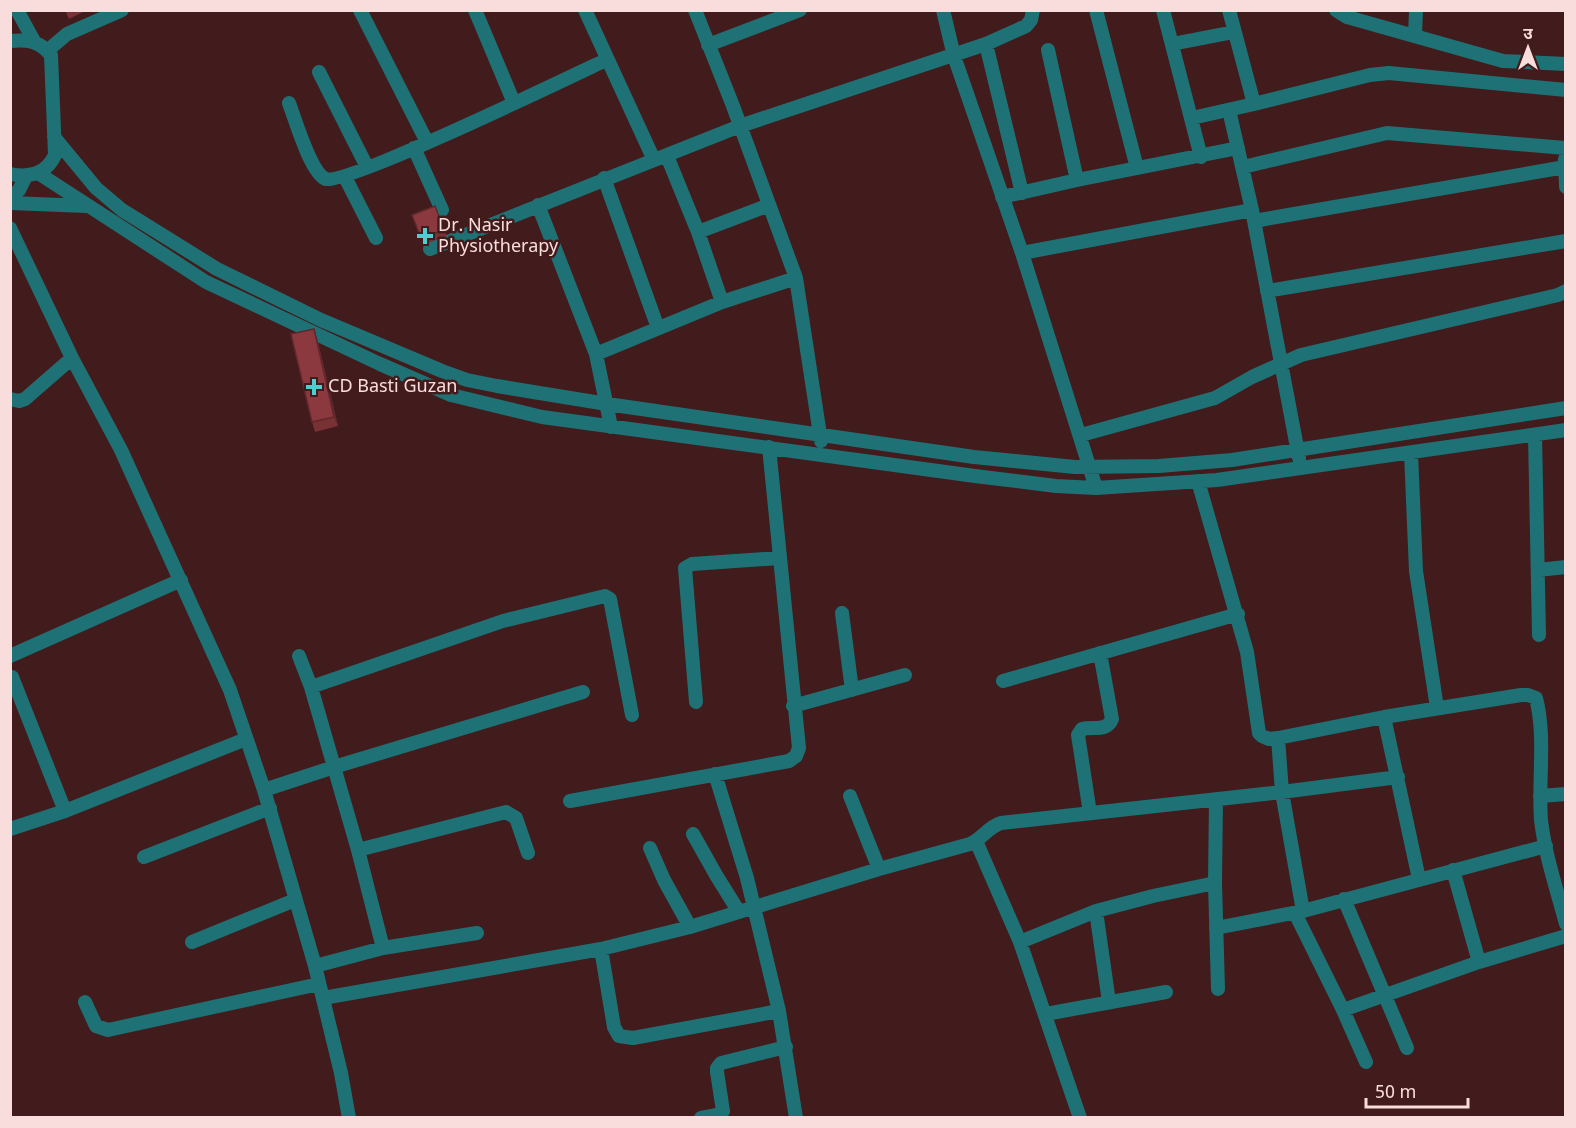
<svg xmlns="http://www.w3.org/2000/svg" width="1576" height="1128" font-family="Georgia,'Noto Sans Devanagari',serif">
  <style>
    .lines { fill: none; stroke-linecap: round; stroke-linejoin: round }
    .minor { stroke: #1e7275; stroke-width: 14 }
    .wall { fill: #783135 }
    .shaded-wall { fill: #61282b }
    .building { fill: #8b393e; stroke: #61282b; stroke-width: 1.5 }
    .poi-dot { fill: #51ccd1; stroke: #421b1c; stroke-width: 2 }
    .labels { text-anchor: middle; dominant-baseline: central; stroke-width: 5; stroke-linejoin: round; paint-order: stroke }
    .poi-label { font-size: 18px; fill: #f9dddc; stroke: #421b1c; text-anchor: start }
  </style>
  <rect width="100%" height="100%" fill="#421b1c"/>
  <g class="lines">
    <!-- minor -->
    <path class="minor" d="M 17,10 L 34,41
      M 360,10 L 427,142
      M 475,10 L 514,103
      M 585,10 L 654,160
      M 695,10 L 733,106 L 796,278 L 821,441
      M 943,10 L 954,56 L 1022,253 L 1096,488
      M 1096,10 L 1137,168
      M 1163,10 L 1201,157
      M 1229,10 L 1254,104
      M 1336,10 L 1347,17 L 1503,61 L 1566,64
      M 1415,36 L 1416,10
      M 10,41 C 28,39 39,41 51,55 L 55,155 C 46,174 30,178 10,174
      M 986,44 L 1022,193
      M 1172,44 L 1234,32
      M 708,45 L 800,10
      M 1048,50 L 1077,180
      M 47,51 L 67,34 L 122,10
      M 319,72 L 367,167
      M 289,103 C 295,119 311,174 326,179 C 346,185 572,76 606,60
      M 1229,110 L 1252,210 L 1299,458
      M 1192,118 L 1254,104 L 1370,75 L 1389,73 L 1566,90
      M 54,137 L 96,188 L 122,210 L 217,269 L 321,320 L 442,371 L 467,380 L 497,386 L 607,404 L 974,457 L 1075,467 L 1159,466 L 1232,460 L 1566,408
      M 414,148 L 442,210
      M 667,156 L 698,232 L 722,302
      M 1565,159 L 1566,187
      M 1243,167 L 1387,133 L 1565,148
      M 38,173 L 206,282 L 380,364 L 451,395 L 542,417 L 975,476 L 1056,486 L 1096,488 L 1217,480 L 1566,430
      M 345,177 L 376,238
      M 604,178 L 658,328
      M 1002,197 L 1077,180 L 1238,148
      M 10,198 L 19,190 L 26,176
      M 10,203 L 87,206
      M 538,205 L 596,354 L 611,427
      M 1254,221 L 1565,167
      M 10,228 L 72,358 L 121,450 L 230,690 L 264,790 L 315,966 L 341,1073 L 349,1118
      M 698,232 L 769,205
      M 430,249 L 740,126 L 986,44 L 1026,26 L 1031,20 L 1033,10
      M 1022,253 L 1252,210
      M 1267,291 L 1566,241
      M 596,354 L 722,302 L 796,278
      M 10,399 L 19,401 L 25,399 L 72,358
      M 1081,435 L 1215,398 L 1252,377 L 1301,355 L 1558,295 L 1566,291
      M 1535,435 L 1539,635
      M 1411,453 L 1416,571 L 1437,708
      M 1198,481 L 1247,652 L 1259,733 L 1262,736 L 1269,739 L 1278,738 L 1384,717 L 1521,695 L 1528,695 L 1536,698 C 1546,737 1538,780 1541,820 C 1545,855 1557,890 1566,924
      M 1538,570 L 1566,567
      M 842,613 L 852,690
      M 10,656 L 181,580
      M 299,656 L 311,687 L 358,850 L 383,948
      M 12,677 L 65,811
      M 1003,681 L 1238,614
      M 311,687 L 503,621 L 605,596 L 610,599 L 632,715
      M 696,702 L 685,568 L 692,564 L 780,558
      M 793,706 L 905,675
      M 1384,717 L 1419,879
      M 1278,738 L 1282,792 L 1303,911
      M 715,774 L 747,878 L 779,1011 L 796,1118
      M 264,790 L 334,767 L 583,692
      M 850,796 L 879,869
      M 1540,796 L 1566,794
      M 1216,799 L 1215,883 L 1218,989
      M 570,801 L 789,761 L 796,756 L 799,748 L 769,447
      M 1090,813 L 1078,735 L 1082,729 C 1093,726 1107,732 1112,719 L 1100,653
      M 10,829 L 65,811 L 246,739
      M 693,834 L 716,875 L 739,912
      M 976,841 L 1020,942 L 1080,1118
      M 650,848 L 664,880 L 690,927
      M 358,850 L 506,812 L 516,818 L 528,853
      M 144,857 L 270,808
      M 1453,870 L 1479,962
      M 1344,899 L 1407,1048
      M 1096,911 L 1109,1002
      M 1295,913 L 1343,1010 L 1366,1062
      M 1216,928 L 1303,911 L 1546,846
      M 192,942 L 295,900
      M 1020,942 L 1096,911 L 1153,896 L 1215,883
      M 601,949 L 614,1027 L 619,1036 L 633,1038 L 779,1011
      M 315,966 L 383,948 L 477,933
      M 323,998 L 601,949 L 690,927 L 879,869 L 970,844 C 982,839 988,827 1001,823 L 1282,792 L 1398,777
      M 85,1002 L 96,1026 L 108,1030 L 319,984
      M 1343,1010 L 1479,962 L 1566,936
      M 1046,1014 L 1166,992
      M 701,1118 L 717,1115 L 723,1111 L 717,1072 L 717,1068 L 721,1063 L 786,1047"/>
  </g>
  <!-- wall -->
  <path class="wall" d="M 65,10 L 87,10 L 69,19 Z
    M 435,206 L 447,236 L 423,245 L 412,215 Z
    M 317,338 L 338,426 L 315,432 L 312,422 Z"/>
  <!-- shaded-wall -->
  <path class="shaded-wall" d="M 314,329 L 317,338 L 338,426 L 334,417 Z"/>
  <!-- building -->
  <path class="building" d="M 435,206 L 444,230 L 421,238 L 412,215 Z
    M 314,329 L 334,417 L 312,422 L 291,334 Z"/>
  <!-- markers -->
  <g class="poi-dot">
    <path d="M422 227h6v6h6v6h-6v6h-6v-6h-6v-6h6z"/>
    <path d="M311 378h6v6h6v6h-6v6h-6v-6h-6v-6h6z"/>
  </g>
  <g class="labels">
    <!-- poi labels -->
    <g class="poi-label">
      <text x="438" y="226">Dr. Nasir<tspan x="438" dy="21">Physiotherapy</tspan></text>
      <text x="328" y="387">CD Basti Guzan</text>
    </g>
  </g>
  <!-- border -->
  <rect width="1576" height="1128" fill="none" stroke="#f9dddc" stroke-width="24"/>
  <!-- north arrow -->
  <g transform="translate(1528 48)" stroke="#421b1c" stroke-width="4.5" paint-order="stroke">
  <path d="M0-4.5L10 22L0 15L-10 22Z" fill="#f9dddc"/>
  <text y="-9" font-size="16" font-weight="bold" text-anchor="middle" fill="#f9dddc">उ</text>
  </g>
  <!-- scale -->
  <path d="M1366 1098v9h102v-9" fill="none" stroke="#f9dddc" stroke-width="3"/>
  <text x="1375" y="1098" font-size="18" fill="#f9dddc" stroke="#421b1c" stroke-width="4.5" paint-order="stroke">50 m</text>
</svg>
